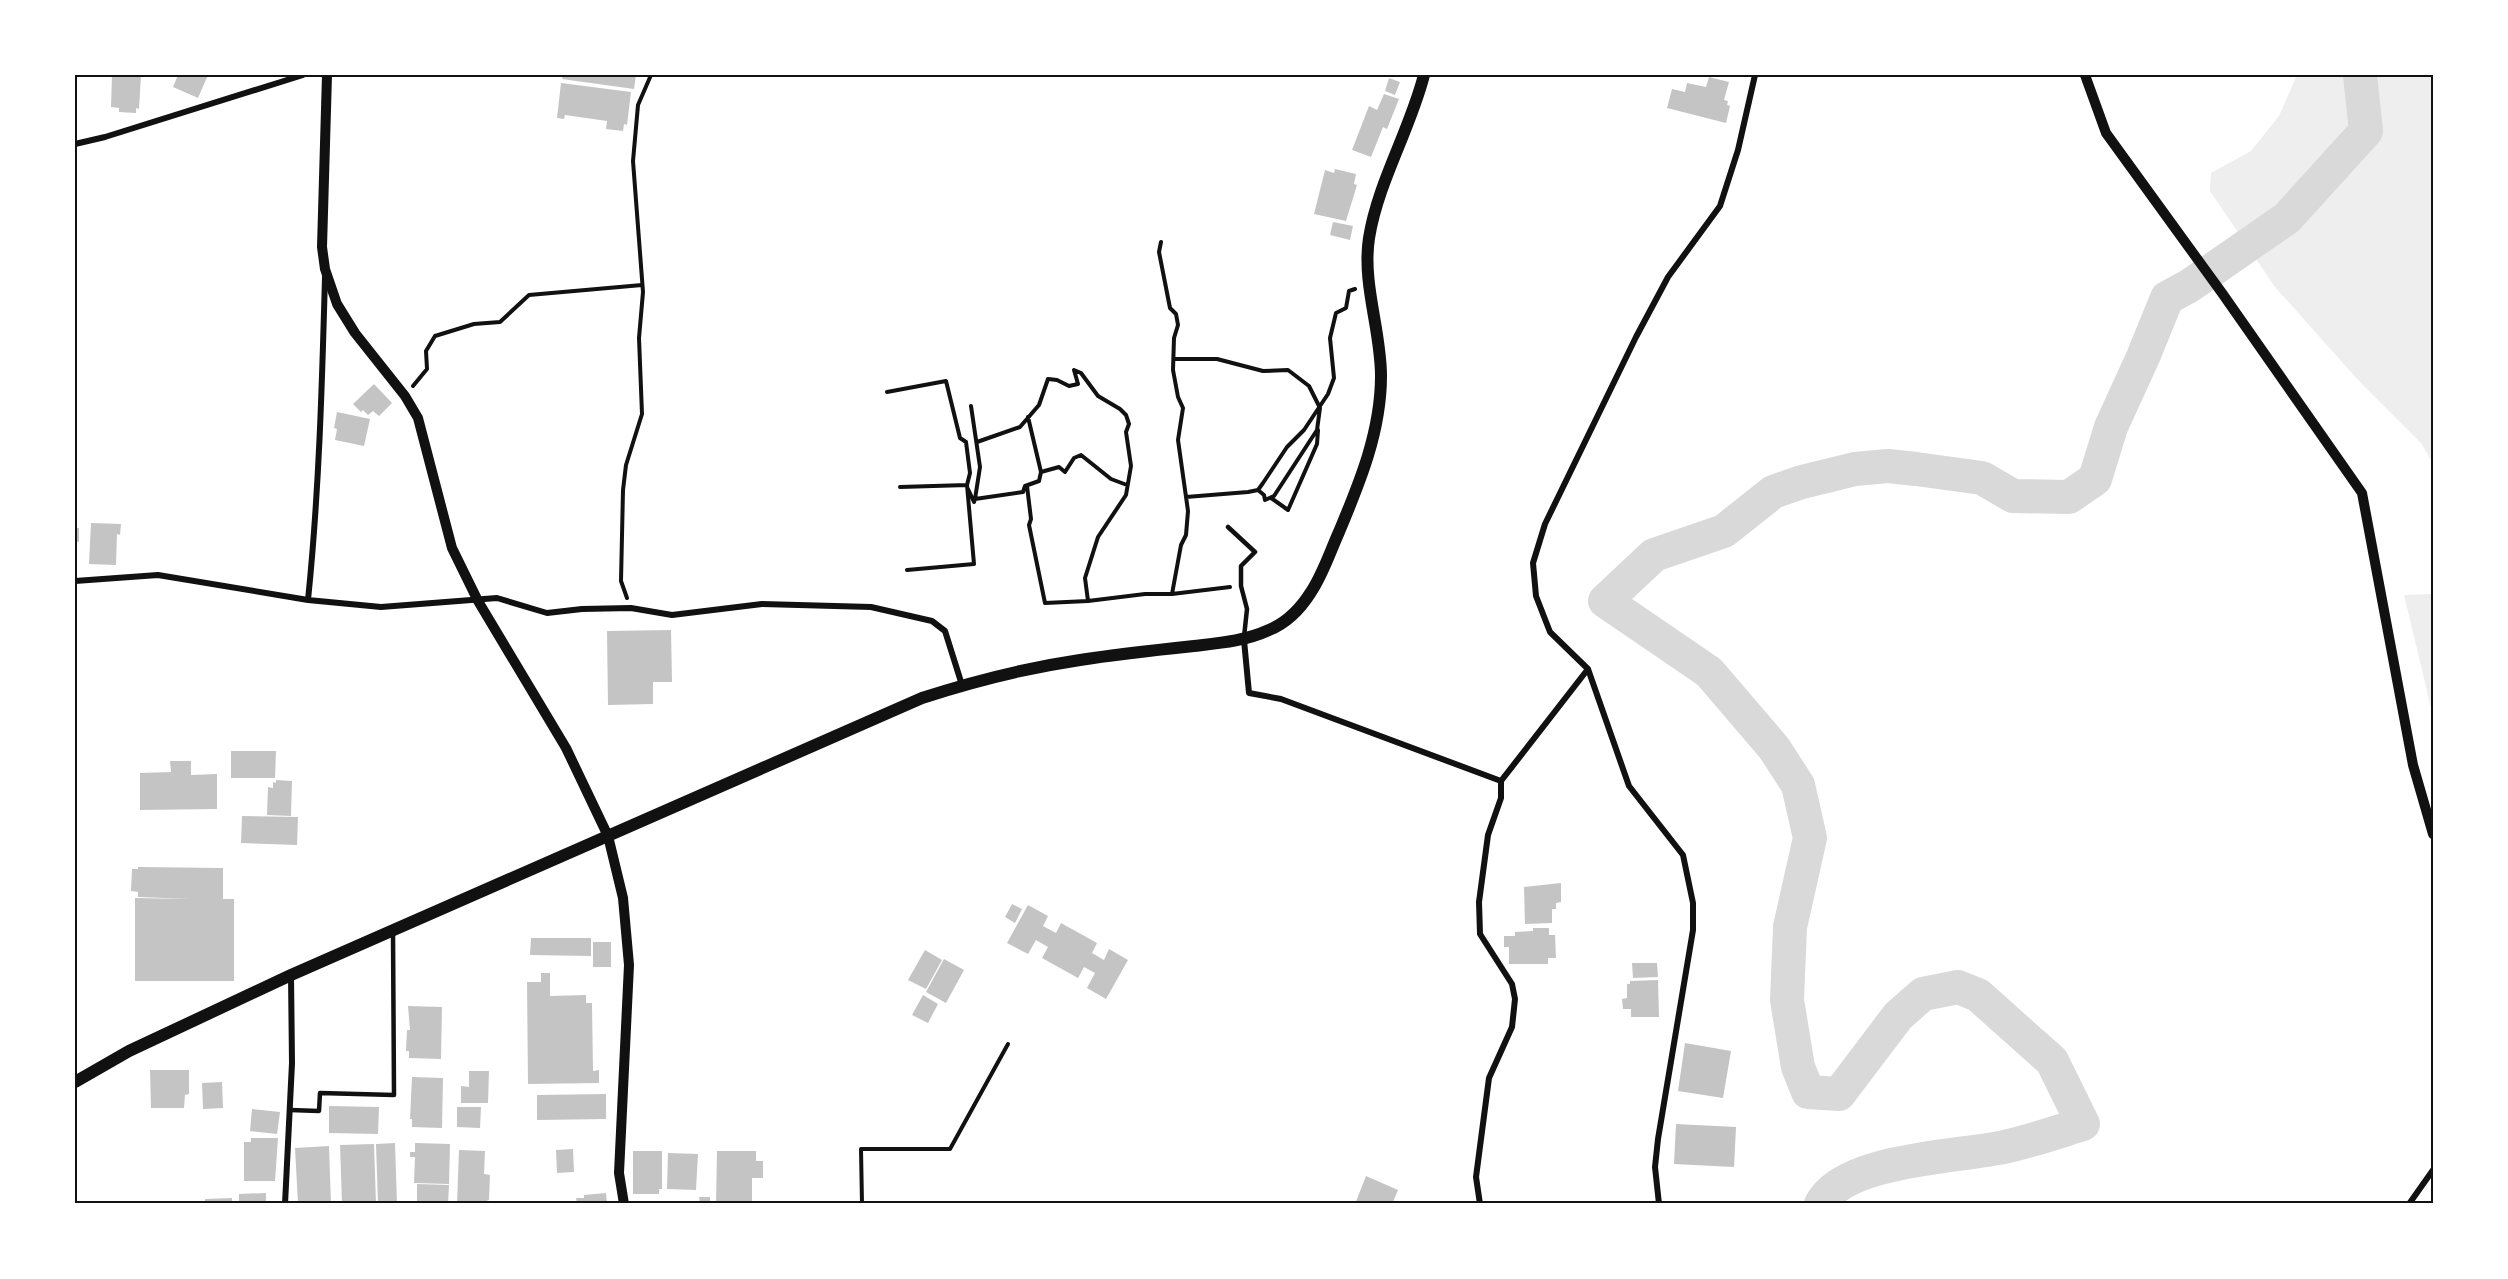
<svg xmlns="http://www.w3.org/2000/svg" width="2508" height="1279" font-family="Manrope,sans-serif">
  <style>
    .green { fill: #eee }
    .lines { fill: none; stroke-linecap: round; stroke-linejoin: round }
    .river { stroke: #d9d9d9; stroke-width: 34 }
    .building { fill: #c4c4c4 }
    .path { stroke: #111; stroke-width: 4 }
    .service { stroke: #111; stroke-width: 4.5 }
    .minor { stroke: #111; stroke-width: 6 }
    .tertiary { stroke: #111; stroke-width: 10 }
    .secondary { stroke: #111; stroke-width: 12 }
    .neatline { fill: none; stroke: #111; stroke-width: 2 }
  </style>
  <rect width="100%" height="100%" fill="#fff"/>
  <!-- green -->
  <path class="green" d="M 2297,75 L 2433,75 L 2433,463 L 2421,443 L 2359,381 L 2275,287 L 2210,191 L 2211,173 L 2251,151 L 2279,116 Z
    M 2433,594 L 2433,716 L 2404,595 Z"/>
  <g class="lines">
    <!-- river -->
    <path class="river" d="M 1821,1204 C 1844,1159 1958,1157 2004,1147 C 2031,1141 2057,1132 2083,1124 L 2052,1061 L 1978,995 L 1958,987 L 1923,994 L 1898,1016 L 1839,1094 L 1808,1092 L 1798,1067 L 1787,1000 L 1790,927 L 1810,838 L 1798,785 L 1774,748 L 1709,672 L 1605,601 L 1654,555 L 1724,531 L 1773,492 L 1802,482 L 1855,469 L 1888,466 L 1916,469 L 1982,478 L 2013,496 L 2069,497 L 2095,479 L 2111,427 L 2143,357 L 2167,298 L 2189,286 L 2287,218 L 2366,131 L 2360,75"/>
  </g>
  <!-- building -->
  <path class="building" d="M 112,75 L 141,75 L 139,109 L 136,108 L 136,113 L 119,112 L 119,108 L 111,107 Z
    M 178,75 L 208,75 L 198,98 L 173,87 Z
    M 563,75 L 636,75 L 634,89 L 562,79 Z
    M 1709,77 L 1729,82 L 1724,100 L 1728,101 L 1727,105 L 1730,106 L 1726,123 L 1667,108 L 1672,89 L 1685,92 L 1687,83 L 1706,87 Z
    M 1389,78 L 1400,82 L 1395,95 L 1385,91 Z
    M 561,83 L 631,92 L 627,125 L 624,124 L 623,131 L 606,129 L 607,121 L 565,115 L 564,119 L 557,118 Z
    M 1384,94 L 1399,99 L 1387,129 L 1383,127 L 1371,157 L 1352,150 L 1369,106 L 1377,110 Z
    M 1335,169 L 1356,174 L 1354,184 L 1357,185 L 1346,221 L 1314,214 L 1325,170 L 1334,173 Z
    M 1333,222 L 1353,226 L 1350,240 L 1330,235 Z
    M 374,384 L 392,403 L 379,416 L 373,411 L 368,415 L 363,410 L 361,412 L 353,404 Z
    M 337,412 L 370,419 L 364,446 L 335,440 L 337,429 L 334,428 Z
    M 91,523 L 121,524 L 120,535 L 117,534 L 116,565 L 89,564 Z
    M 75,528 L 79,528 L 79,542 L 75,541 Z
    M 671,630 L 672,682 L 653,682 L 653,704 L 608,705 L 607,631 Z
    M 231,751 L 276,751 L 275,778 L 231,778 Z
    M 170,761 L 191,761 L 191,775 L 217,774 L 217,809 L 140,810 L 140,773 L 171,772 Z
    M 276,780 L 292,781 L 291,816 L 267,815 L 268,787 L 273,788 L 273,782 L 276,783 Z
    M 242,816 L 298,817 L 297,845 L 241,843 Z
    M 138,867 L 223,868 L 223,899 L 234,899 L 234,981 L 135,981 L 135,898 L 191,899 L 138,897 L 138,892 L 131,891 L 132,869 L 138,869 Z
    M 1561,883 L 1561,902 L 1556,903 L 1556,909 L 1552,909 L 1552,923 L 1525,924 L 1524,887 Z
    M 1012,904 L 1022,909 L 1015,923 L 1005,917 Z
    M 1028,905 L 1048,916 L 1043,926 L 1056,933 L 1061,923 L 1097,943 L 1092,953 L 1104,960 L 1109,949 L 1128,960 L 1106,999 L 1087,988 L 1095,973 L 1084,967 L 1078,978 L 1042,958 L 1048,947 L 1036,940 L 1028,954 L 1007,943 Z
    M 1533,928 L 1549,928 L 1549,935 L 1555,935 L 1556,958 L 1548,958 L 1548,964 L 1509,964 L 1509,947 L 1504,947 L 1504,936 L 1515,936 L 1515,932 L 1533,931 Z
    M 531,938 L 591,938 L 591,956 L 530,955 Z
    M 593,942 L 611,942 L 611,967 L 593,967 Z
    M 925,950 L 942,960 L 926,989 L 908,980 Z
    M 944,959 L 964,970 L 946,1003 L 926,992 Z
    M 1632,963 L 1657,963 L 1658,977 L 1633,978 Z
    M 541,973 L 550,973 L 550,996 L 586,995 L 586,1003 L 592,1003 L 593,1071 L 599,1070 L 599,1083 L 528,1084 L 527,982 L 541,982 Z
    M 1658,980 L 1659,1017 L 1631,1017 L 1631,1009 L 1623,1009 L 1622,999 L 1627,998 L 1627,984 L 1630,984 L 1630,981 Z
    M 923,995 L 938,1004 L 928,1023 L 912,1015 Z
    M 408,1006 L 442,1007 L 441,1059 L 409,1058 L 409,1051 L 406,1051 L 407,1030 L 410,1030 Z
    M 1685,1043 L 1731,1051 L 1723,1098 L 1678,1091 Z
    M 150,1070 L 189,1070 L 189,1094 L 185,1095 L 184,1108 L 151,1108 Z
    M 469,1071 L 489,1071 L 488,1103 L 461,1103 L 461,1086 L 469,1087 Z
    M 412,1077 L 443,1078 L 442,1128 L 412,1127 L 412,1119 L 410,1119 Z
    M 222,1082 L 223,1108 L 203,1109 L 202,1083 Z
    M 606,1094 L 606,1119 L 537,1120 L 537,1095 Z
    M 329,1106 L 379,1107 L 378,1134 L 329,1133 Z
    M 457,1107 L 481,1107 L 480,1128 L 457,1127 Z
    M 252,1109 L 280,1112 L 277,1134 L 250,1131 Z
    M 1676,1124 L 1736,1127 L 1734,1167 L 1674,1164 Z
    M 251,1138 L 278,1138 L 275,1181 L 244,1181 L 244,1142 L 251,1142 Z
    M 395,1143 L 397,1204 L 378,1204 L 376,1144 Z
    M 415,1143 L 450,1144 L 449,1184 L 414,1183 L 415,1157 L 410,1157 L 410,1152 L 415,1152 Z
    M 374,1144 L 376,1204 L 342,1204 L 340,1145 Z
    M 329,1146 L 331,1204 L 298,1204 L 295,1148 Z
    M 573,1149 L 574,1172 L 557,1173 L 556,1150 Z
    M 459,1150 L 485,1151 L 484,1174 L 490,1175 L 489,1200 L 486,1201 L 486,1204 L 457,1204 Z
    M 633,1151 L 662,1151 L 662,1189 L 659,1189 L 659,1194 L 633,1194 Z
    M 717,1151 L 756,1151 L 756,1161 L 763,1161 L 763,1178 L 752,1178 L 752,1204 L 716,1204 Z
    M 668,1153 L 698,1154 L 696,1190 L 667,1189 Z
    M 1366,1176 L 1398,1190 L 1393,1202 L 1355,1204 Z
    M 417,1184 L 449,1185 L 448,1204 L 417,1204 Z
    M 266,1193 L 266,1204 L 239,1204 L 239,1194 Z
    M 606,1193 L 607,1204 L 577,1204 L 576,1198 L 584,1198 L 584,1195 Z
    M 699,1197 L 710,1197 L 710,1204 L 700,1204 Z
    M 232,1198 L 232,1204 L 205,1204 L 205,1199 Z"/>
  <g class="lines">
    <!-- path -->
    <path class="path" d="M 1161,242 L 1159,252 L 1170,308 L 1176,314 L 1178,325 L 1174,338 L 1173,370 L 1178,397 L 1183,408 L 1178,440 L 1188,511 L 1186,535 L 1181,545 L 1172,594
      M 1175,359 L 1217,359 L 1263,371 L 1288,370 L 1309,386 L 1320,408 L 1317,430 L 1274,496 L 1265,500 L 1264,495 L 1258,490
      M 413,386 L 427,369 L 426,351 L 435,336 L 474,324 L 500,322 L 529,295 L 642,285
      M 887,392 L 946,381 L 960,438 L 966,442 L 970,473 L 967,485 L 974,564 L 907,570
      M 971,406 L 980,467 L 975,499
      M 1028,417 L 1041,472
      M 977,442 L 1020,427 L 1039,405 L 1048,379 L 1057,380 L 1069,386 L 1078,384 L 1074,370 L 1081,373 L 1098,396 L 1120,409 L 1126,415 L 1129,424 L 1126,432 L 1131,466 L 1126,495 L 1098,537 L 1085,578 L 1088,601
      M 1027,486 L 1031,519 L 1029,525 L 1045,603 L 1088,601 L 1145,594 L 1172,594 L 1230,587
      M 900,487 L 967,485
      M 968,489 L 974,502 L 975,499 L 1023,492 L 1025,486 L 1039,481 L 1041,472 L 1059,467 L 1065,472 L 1074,458 L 1081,455 L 1111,479 L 1127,485
      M 1186,497 L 1248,492 L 1258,490 L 1263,483 L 1287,447 L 1304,430 L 1328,394 L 1334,378 L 1330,338 L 1336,313 L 1346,308 L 1349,291 L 1355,289
      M 1271,498 L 1288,510 L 1317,444 L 1318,430
      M 627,598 L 621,581 L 623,490 L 626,465 L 642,414 L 639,338 L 643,292 L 633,161 L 638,105 L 651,75
      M 862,1204 L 861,1149 L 950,1149 L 1008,1044"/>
    <!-- service -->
    <path class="service" d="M 1228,527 L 1255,552 L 1241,566 L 1241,586 L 1247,609 L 1244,637
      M 290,1110 L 319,1111 L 320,1093 L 394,1095 L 393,932"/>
    <!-- minor -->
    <path class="minor" d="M 75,144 L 105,137 L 303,75
      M 75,581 L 158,575 L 308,600 L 381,607 L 497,598 L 547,613 L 582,609 L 631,608 L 672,615 L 762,604 L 871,607 L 932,621 L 945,631 L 962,685
      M 308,600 C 319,493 322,386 325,277
      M 1244,640 L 1249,693 L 1281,699 L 1501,781
      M 285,1204 L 292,1063 L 291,975
      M 1480,1204 L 1476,1177 L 1489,1078 L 1512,1027 L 1515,999 L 1512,984 L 1480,934 L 1479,902 L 1488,835 L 1501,798 L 1501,781 L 1588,669
      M 1659,1204 L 1655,1167 L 1658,1139 L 1693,930 L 1693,903 L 1683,855 L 1629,786 L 1588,669 L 1550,632 L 1536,596 L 1533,563 L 1545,524 L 1636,337 L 1668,277 L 1720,206 L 1738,150 L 1755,75
      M 2409,1204 L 2433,1170"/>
    <!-- tertiary -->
    <path class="tertiary" d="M 327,75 L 322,247 L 325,269 L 337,304 L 355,333 L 405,396 L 418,418 L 452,548 L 478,601 L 566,748 L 608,836 L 623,898 L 629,965 L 619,1173 L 624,1204
      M 2085,75 L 2106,133 L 2222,293 L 2362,493 L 2413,765 L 2433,834"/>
    <!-- secondary -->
    <path class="secondary" d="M 75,1082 L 129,1051 L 291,975 L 922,698 C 974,681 1026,668 1080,660 C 1118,654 1156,650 1194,646 C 1220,643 1245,641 1269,630 C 1286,623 1301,608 1311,592 C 1323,574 1330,552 1339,532 C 1360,482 1381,431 1381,376 C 1381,330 1362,284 1369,238 C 1378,182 1410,130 1424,75"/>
  </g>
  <!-- border -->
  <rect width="2508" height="1279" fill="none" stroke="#ffffff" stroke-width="153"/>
  <rect x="76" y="76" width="2356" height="1126" class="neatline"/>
</svg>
